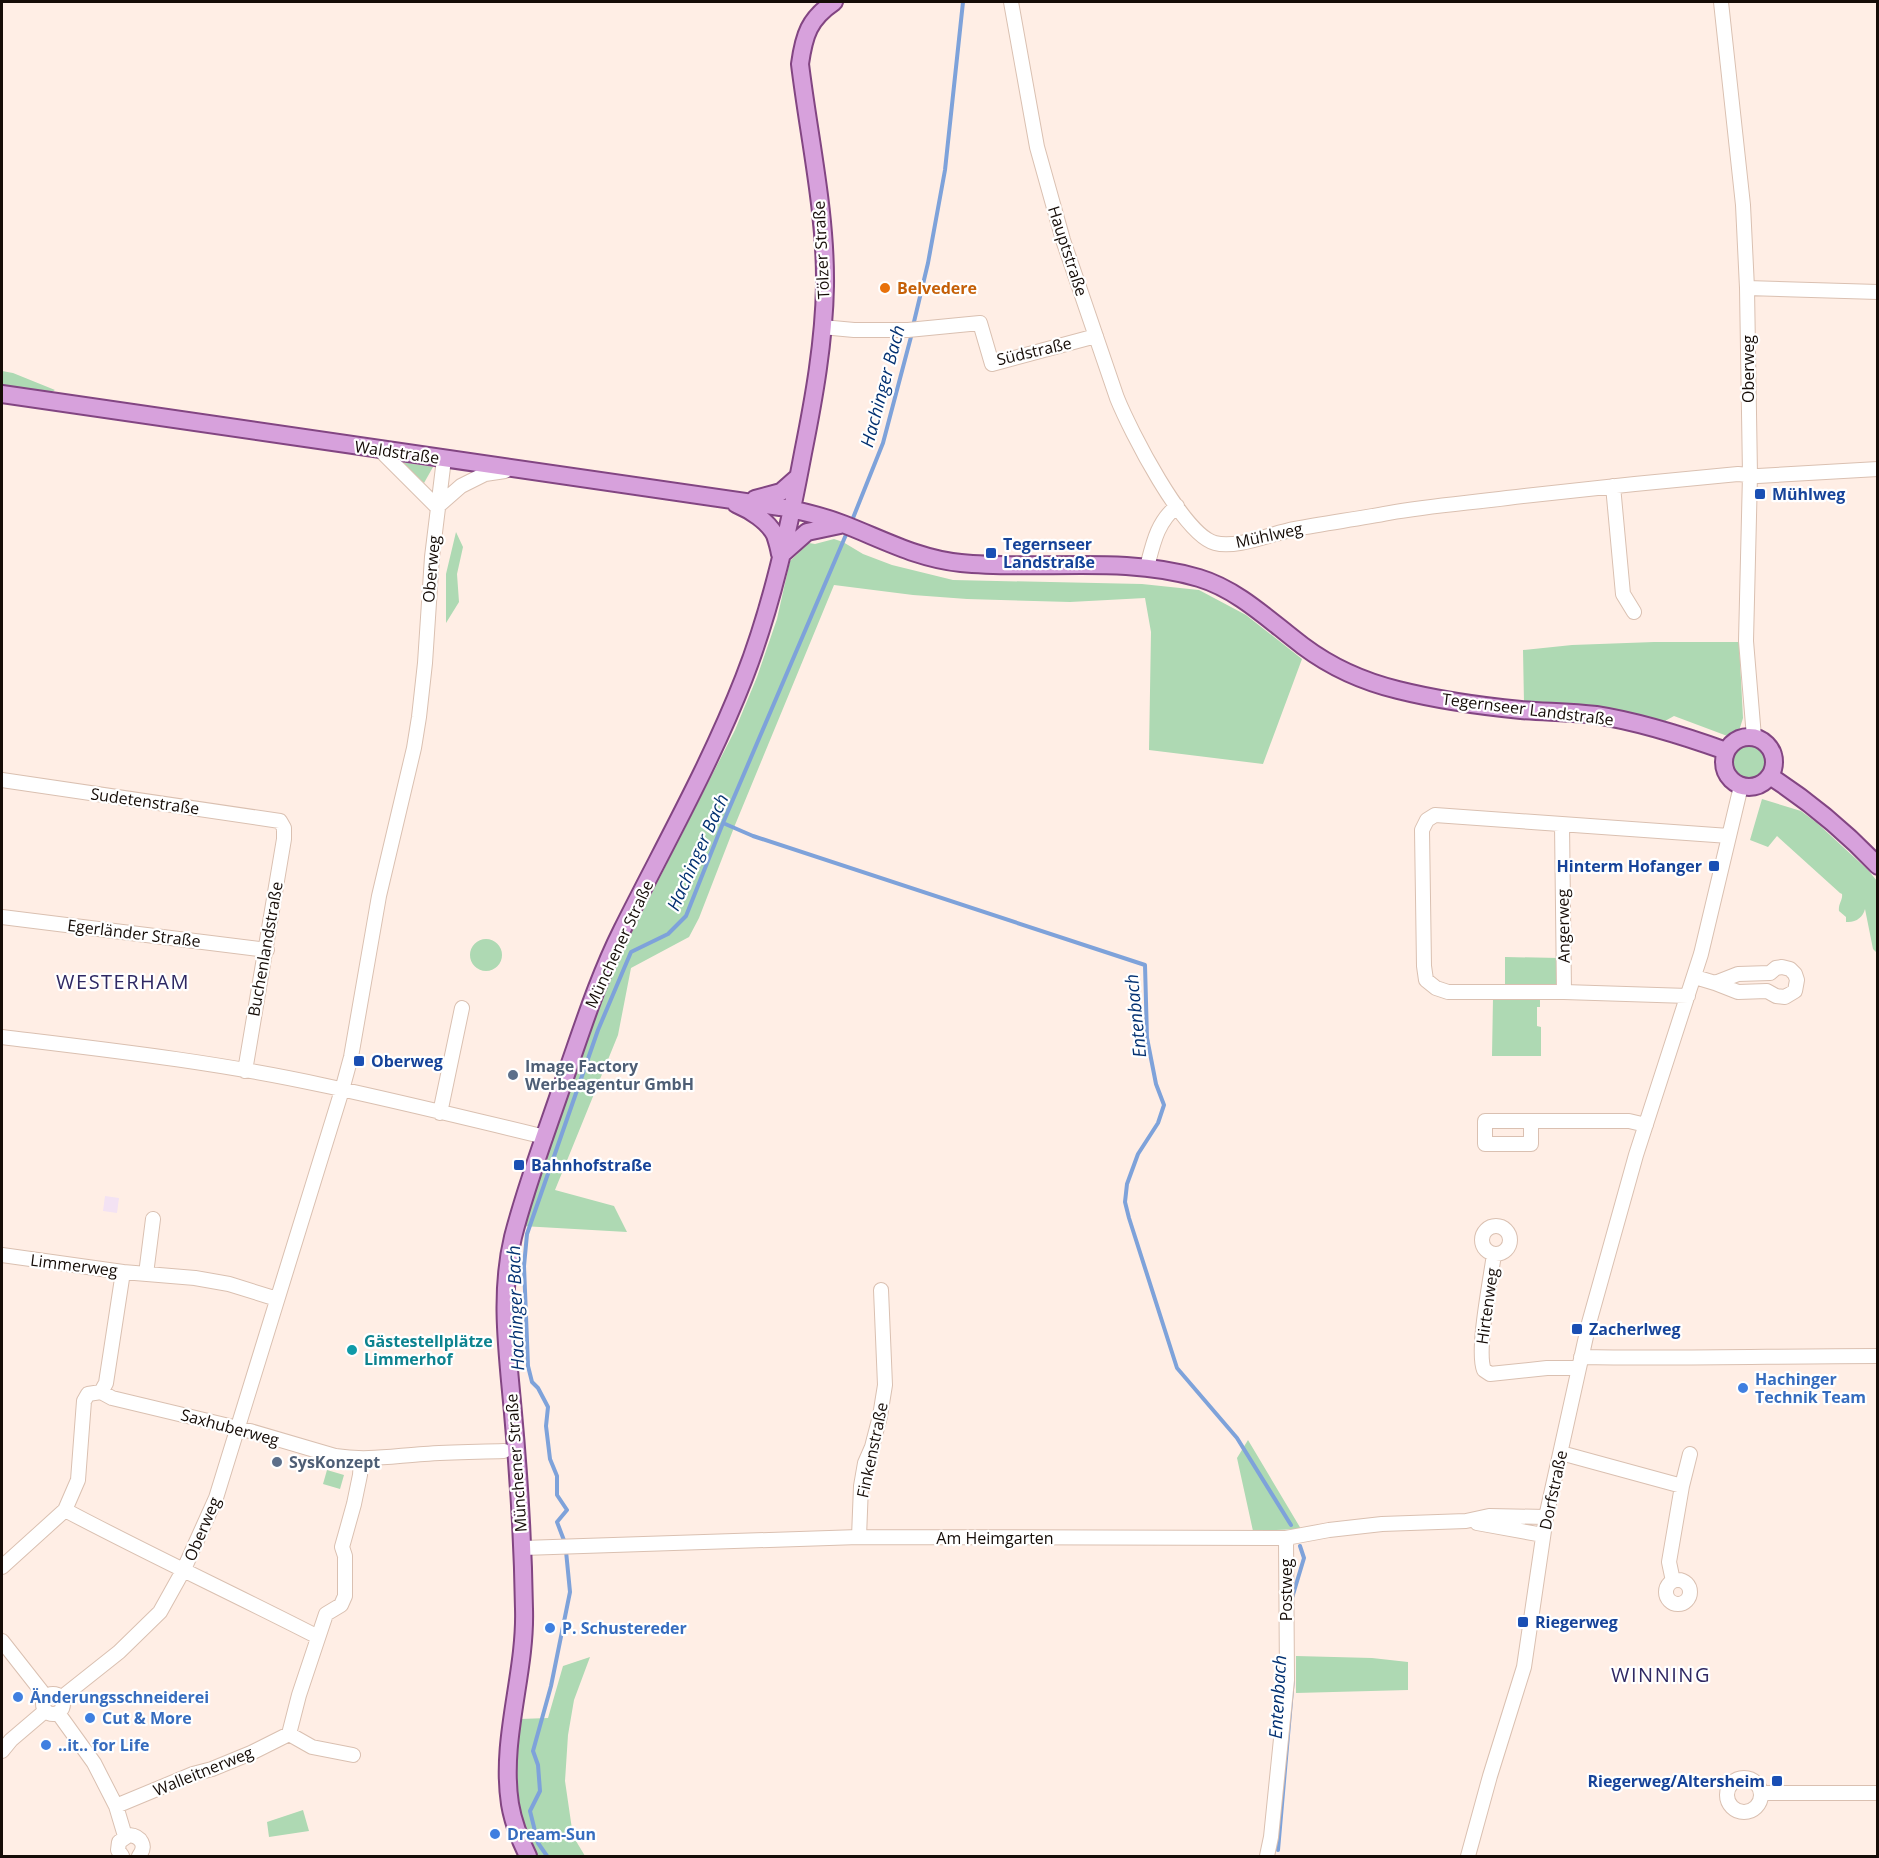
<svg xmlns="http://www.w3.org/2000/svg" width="1879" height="1858" font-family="'Open Sans',sans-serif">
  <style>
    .industrial { fill: #f3e2f3 }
    .green { fill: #aed9b3 }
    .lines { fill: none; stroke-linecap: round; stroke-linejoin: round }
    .stream { stroke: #7ea2da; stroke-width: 4 }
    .minor-casing { stroke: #dac0b1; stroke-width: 16 }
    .major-casing { stroke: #824582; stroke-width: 20 }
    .minor { stroke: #fff; stroke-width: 14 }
    .major { stroke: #d7a1dc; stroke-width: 16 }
    .food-dot { fill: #e8710a; stroke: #fff; stroke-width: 2 }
    .transit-dot { fill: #1a4fb4; stroke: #fff; stroke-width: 2 }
    .service-dot { fill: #5c6f8a; stroke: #fff; stroke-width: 2 }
    .culture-dot { fill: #0f9aa8; stroke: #fff; stroke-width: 2 }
    .shop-dot { fill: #3f7fe0; stroke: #fff; stroke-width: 2 }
    .labels { text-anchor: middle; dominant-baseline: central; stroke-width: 4.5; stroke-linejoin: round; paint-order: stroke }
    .street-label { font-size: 16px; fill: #150c07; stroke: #fff }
    .food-label { font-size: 16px; font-weight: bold; fill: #c56008; stroke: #fff; text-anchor: start }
    .transit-label { font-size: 16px; font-weight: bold; fill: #164399; stroke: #fff; text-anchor: start }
    .service-label { font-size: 16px; font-weight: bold; fill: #4e5e75; stroke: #fff; text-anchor: start }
    .culture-label { font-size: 16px; font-weight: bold; fill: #0d838f; stroke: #fff; text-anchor: start }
    .shop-label { font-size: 16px; font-weight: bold; fill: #366cbe; stroke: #fff; text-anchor: start }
    .water-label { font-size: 18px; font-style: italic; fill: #033172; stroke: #fff }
    .quarter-label { font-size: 20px; letter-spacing: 1.5px; fill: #2f2863; stroke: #fff }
  </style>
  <rect width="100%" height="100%" fill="#ffeee5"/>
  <!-- industrial -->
  <path class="industrial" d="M 105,1196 L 119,1198 L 117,1213 L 103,1211 Z"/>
  <!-- green -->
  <path class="green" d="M 2,371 L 13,373 L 55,390 L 50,393 L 2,386 Z
    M 401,462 L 433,467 L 424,483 Z
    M 456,532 L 463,547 L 457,574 L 459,602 L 446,623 L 446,574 Z
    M 834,539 L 843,542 L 863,554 L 892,565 L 953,580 L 1142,584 L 1199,590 L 1246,615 L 1302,659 L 1263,764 L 1149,750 L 1151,632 L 1145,598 L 1070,602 L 967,599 L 913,595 L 834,585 L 735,825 L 699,918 L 689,937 L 631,968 L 618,1035 L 555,1190 L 614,1206 L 627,1232 L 522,1226 L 605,985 L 735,730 L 757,677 L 777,619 L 790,561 L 809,543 L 815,544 Z
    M 1654,642 L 1739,642 L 1743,718 L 1739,731 L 1730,737 L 1674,716 L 1665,721 C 1618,710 1572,705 1524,703 L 1523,650 L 1572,645 Z
    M1732 762a18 18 0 1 1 36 0a18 18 0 1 1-36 0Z
    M 1762,799 L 1801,811 L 1817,823 L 1868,870 L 1877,881 L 1877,953 L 1873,949 L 1865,909 C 1863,917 1856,923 1846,922 L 1846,917 L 1839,911 C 1838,904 1843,900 1842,894 L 1840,893 L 1777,836 L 1768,847 L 1750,840 Z
    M470 955a16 16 0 1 1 32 0a16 16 0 1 1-32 0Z
    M 1505,957 L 1559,958 L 1559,986 L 1505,985 Z
    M 1493,998 L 1540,998 L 1540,1007 L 1537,1007 L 1537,1026 L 1541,1027 L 1541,1056 L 1492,1056 Z
    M 1248,1440 L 1301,1529 L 1253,1531 L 1237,1458 Z
    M 327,1470 L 344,1475 L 340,1489 L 323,1484 Z
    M 1296,1656 L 1372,1658 L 1408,1662 L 1408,1690 L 1296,1693 Z
    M 590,1657 L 574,1700 L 568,1735 L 565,1781 L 573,1836 L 585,1856 L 534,1856 L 517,1809 L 515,1757 L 520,1719 L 548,1718 L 563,1666 Z
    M 303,1810 L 309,1831 L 269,1837 L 267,1822 Z"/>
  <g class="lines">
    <!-- stream -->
    <path class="stream" d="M 913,326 L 928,263 L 945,170 L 963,2
      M 851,523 L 883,443 L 912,333
      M 723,823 L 753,836 L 1145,965 L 1147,1038 L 1156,1084 L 1164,1105 L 1158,1123 L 1138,1154 L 1127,1184 L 1125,1202 L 1129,1218 L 1177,1368 L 1237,1438 L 1291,1525
      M 565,1543 L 557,1522 L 567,1510 L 557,1495 L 557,1476 L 550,1459 L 546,1426 L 548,1407 L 538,1388 L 532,1382 L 528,1366 L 524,1266 L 527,1234 L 598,1030 L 631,952 L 668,934 L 686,916 L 723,823 L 848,530
      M 1292,1598 L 1304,1558 L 1300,1546
      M 1278,1850 L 1293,1678
      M 547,1856 L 538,1843 L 530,1811 L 540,1791 L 538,1765 L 533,1751 L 551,1686 L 570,1592 L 566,1551"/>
    <defs>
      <path id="minor" d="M 1011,2 L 1037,147 L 1063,240 L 1117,398 C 1130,430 1183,535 1215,543 C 1237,549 1272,533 1295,529 C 1326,523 1358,519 1389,513 C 1428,506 1468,503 1507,498 C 1584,489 1661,481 1738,474 L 1758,476 L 1878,469
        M 1721,2 L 1743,205 L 1747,288 L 1750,475 L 1746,641 L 1754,737
        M 1747,288 L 1878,292
        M 822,327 L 854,330 L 908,330 L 980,323 L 992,364 L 1096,336
        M 380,450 L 437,507
        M 1613,486 L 1623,594 L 1634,612
        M 437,507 L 461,486 L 485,474 L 505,471
        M 1147,567 C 1153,544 1157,522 1177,506
        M 2,780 L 280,821 L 284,828 L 284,839 L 245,1071
        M 1562,824 L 1564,992
        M 2,917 L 267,950
        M 1695,977 L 1715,983 L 1738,974 L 1770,973 L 1776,968 L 1782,967 L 1790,969 L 1795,974 L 1797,980 L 1795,991 L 1785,997 L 1776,996 L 1767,991 L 1738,992 L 1715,983
        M 1688,996 L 1564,992 L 1448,992 L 1436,988 L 1426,980 L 1424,966 L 1422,830 L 1427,820 L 1435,815 L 1729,836
        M 2,1037 C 109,1050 217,1062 322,1085 C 397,1101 471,1119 545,1137
        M 440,1113 L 462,1008
        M 1531,1121 L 1531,1144 L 1485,1144 L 1485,1121 C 1500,1121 1515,1121 1531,1121 L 1629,1121 L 1646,1125
        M1482 1240a14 14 0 1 1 28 0a14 14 0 1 1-28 0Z
        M 1494,1254 C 1491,1278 1476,1351 1484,1370 L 1490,1374 L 1547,1368 L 1579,1368
        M 2,1255 L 123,1272 L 195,1278 L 229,1284 L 277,1299
        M 146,1274 L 153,1219
        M 1581,1357 C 1680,1359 1779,1356 1878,1356
        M 101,1392 L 112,1398 L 250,1431 L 335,1456 C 366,1461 393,1456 424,1454 C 450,1452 477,1452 504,1451
        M 1561,1453 L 1682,1486
        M 65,1510 C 148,1554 234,1594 318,1637
        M 1477,1523 L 1543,1535
        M 859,1537 L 861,1486 L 865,1463 L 872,1447 L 880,1416 L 885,1385 L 881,1290
        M 523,1548 L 859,1537 L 1286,1538 L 1329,1530 L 1382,1524 L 1466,1521 L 1489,1516 L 1546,1517
        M 2,1567 L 65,1510 L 78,1480 L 84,1401 L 88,1394 L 101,1392 L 106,1383 L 123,1272
        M1666 1592a12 12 0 1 1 24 0a12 12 0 1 1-24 0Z
        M 1673,1581 L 1669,1562 L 1682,1486 L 1690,1454
        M 2,1641 L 46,1697
        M43 1704a10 10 0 1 1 20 0a10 10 0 1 1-20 0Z
        M 61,1698 L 119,1652 L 160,1612 L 184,1569 L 216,1498 L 342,1090 L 351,1057 L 379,896 L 414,748 L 419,717 L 425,663 L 432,557 L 444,459
        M 58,1713 L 94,1763 L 116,1806 L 125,1836
        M 289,1734 L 312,1747 L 353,1755
        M 2,1751 L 11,1740 L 45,1711
        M1727 1795a17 17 0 1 1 34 0a17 17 0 1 1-34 0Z
        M 1762,1793 L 1878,1793
        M 116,1806 L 193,1774 L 212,1769 L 251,1753 L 289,1734 L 299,1695 L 326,1614 L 341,1605 L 345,1596 L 345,1556 L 342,1547 L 354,1504 L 360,1475 L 361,1460
        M 122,1856 L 118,1850 L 119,1842 L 129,1835 C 141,1836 147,1846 139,1856
        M 1267,1856 L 1271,1837 L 1287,1680 L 1286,1538
        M 1468,1856 L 1490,1776 L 1524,1667 L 1546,1517 L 1589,1323 L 1636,1155 L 1701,954 L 1741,786"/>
      <path id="major" d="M 2,394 L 780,507 C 802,511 822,516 843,524 C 882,539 918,559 961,563 C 1040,571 1122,555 1199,578 C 1239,590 1271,622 1303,646 C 1331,667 1365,682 1398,690 C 1438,700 1480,706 1521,710 C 1546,712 1571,712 1596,715 C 1641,722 1684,736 1726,751
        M 755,499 L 781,492 L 798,477
        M 736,504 C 750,510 768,521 775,535 C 777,541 779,548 780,554
        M 781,555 L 807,532 L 840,525
        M1724 762a25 25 0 1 1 50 0a25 25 0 1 1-50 0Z
        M 1770,776 C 1810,802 1845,831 1878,866
        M 528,1856 C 520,1840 513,1822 510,1804 C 500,1739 526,1674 524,1609 C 523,1544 519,1478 513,1413 C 508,1355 499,1295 513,1237 C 526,1186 545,1136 562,1086 C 581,1033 597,980 622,930 C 664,846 710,765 744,678 C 772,606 789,528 803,453 C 814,398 824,342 825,286 C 826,212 809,138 800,64 C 804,35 809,19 834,2"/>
    </defs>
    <!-- minor casing -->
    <use href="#minor" class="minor-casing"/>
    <!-- major casing -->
    <use href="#major" class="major-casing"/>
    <!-- minor -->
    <use href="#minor" class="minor"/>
    <!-- major -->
    <use href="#major" class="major"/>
  </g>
  <!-- markers -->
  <circle class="food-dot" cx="885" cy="288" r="6"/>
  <g class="transit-dot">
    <rect x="1754" y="488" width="12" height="12" rx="3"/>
    <rect x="985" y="547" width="12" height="12" rx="3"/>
    <rect x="1708" y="860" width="12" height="12" rx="3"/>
    <rect x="353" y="1055" width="12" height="12" rx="3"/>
    <rect x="513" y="1159" width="12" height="12" rx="3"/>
    <rect x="1571" y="1323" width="12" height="12" rx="3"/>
    <rect x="1517" y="1616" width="12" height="12" rx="3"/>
    <rect x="1771" y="1775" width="12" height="12" rx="3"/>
  </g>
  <g class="service-dot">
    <circle cx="513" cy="1075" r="6"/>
    <circle cx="277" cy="1462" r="6"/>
  </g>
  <circle class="culture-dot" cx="352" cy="1350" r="6"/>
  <g class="shop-dot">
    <circle cx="1743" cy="1388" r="6"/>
    <circle cx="550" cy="1628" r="6"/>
    <circle cx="18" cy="1697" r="6"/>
    <circle cx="90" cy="1718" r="6"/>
    <circle cx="46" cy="1745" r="6"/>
    <circle cx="495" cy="1834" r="6"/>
  </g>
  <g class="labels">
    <!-- street labels -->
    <g class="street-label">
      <text transform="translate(821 250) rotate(-93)">Tölzer Straße</text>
      <text transform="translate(1068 251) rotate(72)">Hauptstraße</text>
      <text transform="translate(1034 351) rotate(-13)">Südstraße</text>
      <text transform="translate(1748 369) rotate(-90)">Oberweg</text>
      <text transform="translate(397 452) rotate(8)">Waldstraße</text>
      <text transform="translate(1269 535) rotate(-12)">Mühlweg</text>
      <text transform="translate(431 569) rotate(-85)">Oberweg</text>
      <text transform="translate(1528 709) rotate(7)">Tegernseer Landstraße</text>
      <text transform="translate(145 801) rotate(8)">Sudetenstraße</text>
      <text transform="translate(1563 926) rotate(-91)">Angerweg</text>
      <text transform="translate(134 933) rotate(7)">Egerländer Straße</text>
      <text transform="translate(619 944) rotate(-65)">Münchener Straße</text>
      <text transform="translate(265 949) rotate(-80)">Buchenlandstraße</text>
      <text transform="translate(74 1265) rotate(7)">Limmerweg</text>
      <text transform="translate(1487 1306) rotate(-82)">Hirtenweg</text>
      <text transform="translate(230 1427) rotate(15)">Saxhuberweg</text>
      <text transform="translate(872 1450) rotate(-78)">Finkenstraße</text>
      <text transform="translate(516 1463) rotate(-94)">Münchener Straße</text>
      <text transform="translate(1553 1490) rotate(-78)">Dorfstraße</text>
      <text transform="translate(202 1529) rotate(-67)">Oberweg</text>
      <text x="995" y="1538">Am Heimgarten</text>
      <text transform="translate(1286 1590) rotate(-90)">Postweg</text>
      <text transform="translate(203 1771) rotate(-22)">Walleitnerweg</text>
    </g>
    <!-- food labels -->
    <g class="food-label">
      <text x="897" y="288">Belvedere</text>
    </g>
    <!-- transit labels -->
    <g class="transit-label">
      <text x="1772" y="494">Mühlweg</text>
      <text x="1003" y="544">Tegernseer<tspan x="1003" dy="18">Landstraße</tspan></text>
      <text x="1702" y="866" text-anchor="end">Hinterm Hofanger</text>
      <text x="371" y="1061">Oberweg</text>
      <text x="531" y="1165">Bahnhofstraße</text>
      <text x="1589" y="1329">Zacherlweg</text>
      <text x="1535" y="1622">Riegerweg</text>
      <text x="1765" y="1781" text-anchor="end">Riegerweg/Altersheim</text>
    </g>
    <!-- service labels -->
    <g class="service-label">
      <text x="525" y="1066">Image Factory<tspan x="525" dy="18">Werbeagentur GmbH</tspan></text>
      <text x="289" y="1462">SysKonzept</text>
    </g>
    <!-- culture labels -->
    <g class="culture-label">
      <text x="364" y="1341">Gästestellplätze<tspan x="364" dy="18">Limmerhof</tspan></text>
    </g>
    <!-- shop labels -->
    <g class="shop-label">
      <text x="1755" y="1379">Hachinger<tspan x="1755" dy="18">Technik Team</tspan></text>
      <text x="562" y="1628">P. Schustereder</text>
      <text x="30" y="1697">Änderungsschneiderei</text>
      <text x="102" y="1718">Cut &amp; More</text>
      <text x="58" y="1745">..it.. for Life</text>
      <text x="507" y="1834">Dream-Sun</text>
    </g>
    <!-- water labels -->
    <g class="water-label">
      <text transform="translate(882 386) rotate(-75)">Hachinger Bach</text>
      <text transform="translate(697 852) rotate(-66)">Hachinger Bach</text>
      <text transform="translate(1135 1016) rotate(-96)">Entenbach</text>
      <text transform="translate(515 1308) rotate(-92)">Hachinger Bach</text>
      <text transform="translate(1277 1697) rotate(-87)">Entenbach</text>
    </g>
    <!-- quarter labels -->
    <g class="quarter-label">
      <text x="123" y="981">WESTERHAM</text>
      <text x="1661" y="1674">WINNING</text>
    </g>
  </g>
  <!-- border -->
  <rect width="1879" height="1858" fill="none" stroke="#150c07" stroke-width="6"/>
</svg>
